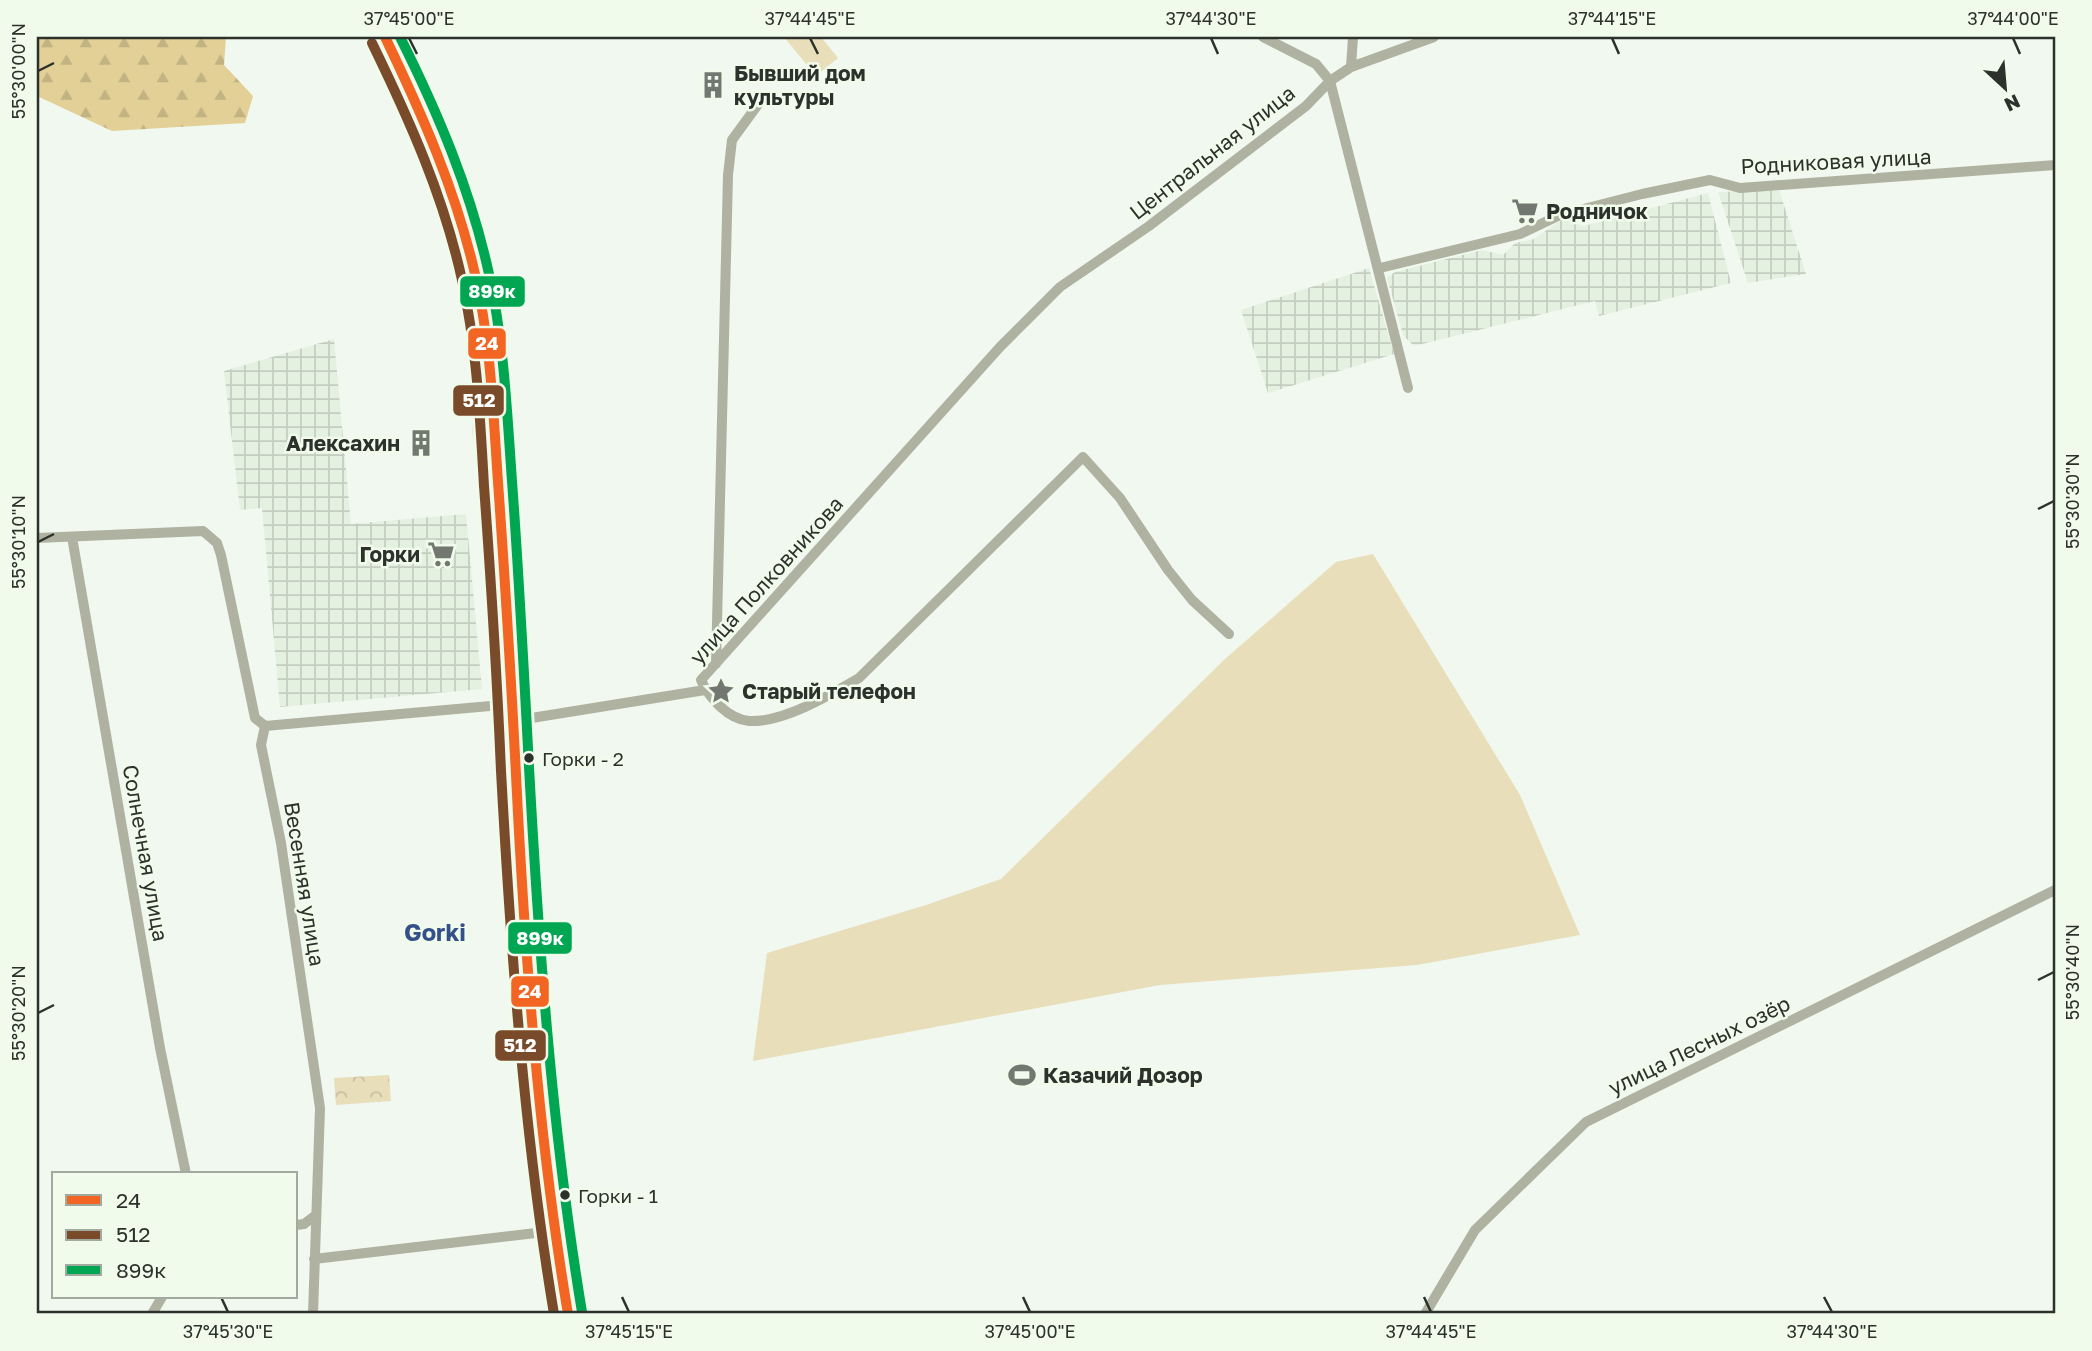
<svg xmlns="http://www.w3.org/2000/svg" width="2092" height="1351" font-family="'Golos Text',sans-serif">
  <style>
    .industrial { fill: url(#industrial-grid) }
    .grass { fill: #e8deb9 }
    .forest { fill: url(#forest-firs) }
    .park { fill: url(#park-crowns) }
    .lines { fill: none; stroke-linecap: round; stroke-linejoin: round }
    .street { stroke: #b0b2a1; stroke-width: 10 }
    .primary { stroke: #b3b7a8; stroke-width: 16 }
    .bus-1-casing { stroke: #f0fbec; stroke-width: 16 }
    .bus-2-casing { stroke: #f0fbec; stroke-width: 16 }
    .bus-3-casing { stroke: #f0fbec; stroke-width: 16 }
    .bus-1 { stroke: #f26522; stroke-width: 10 }
    .bus-2 { stroke: #7a4b2a; stroke-width: 10 }
    .bus-3 { stroke: #00a651; stroke-width: 10 }
    .ticks { fill: none; stroke: #2d312b; stroke-width: 2.5 }
    .bus-dot { fill: #2d312b; stroke: #f0fbec; stroke-width: 2.5 }
    .labels { text-anchor: middle; dominant-baseline: central; stroke-width: 5; stroke-linejoin: round; paint-order: stroke }
    .bus-label { font-size: 19px; fill: #2d312b; stroke: #f0fbec; text-anchor: start }
    .poi-label { font-size: 21px; font-weight: bold; fill: #2d312b; stroke: #f0fbec; text-anchor: start }
    .street-label { font-size: 21px; fill: #2d312b; stroke: #f0fbec }
    .quarter-label { font-size: 24px; font-weight: bold; fill: #345089; stroke: #f0fbec }
    .line-badge { stroke: #f0fbec; stroke-width: 2.5 }
    .badge-label { font-size: 19px; text-anchor: middle; font-weight: bold; fill: #fff }
    .neatline { fill: none; stroke: #2d312b; stroke-width: 2.5 }
    .ticks-label { font-size: 18px; text-anchor: middle; fill: #2d312b }
  </style>
  <defs>
    <pattern id="industrial-grid" width="8" height="8" patternUnits="userSpaceOnUse" patternTransform="scale(1.75)"><rect width="8" height="8" fill="#e4f0e0"/><path d="M0 4h8M4 0v8" fill="none" stroke="#c4cec0"/></pattern>
    <pattern id="forest-firs" width="22" height="20" patternUnits="userSpaceOnUse" patternTransform="scale(1.75)"><rect width="22" height="20" fill="#e2d097"/><path d="M5 1l3.5 6h-7zM16 11l3.5 6h-7z" fill="#c2b382"/></pattern>
    <pattern id="park-crowns" width="20" height="18" patternUnits="userSpaceOnUse" patternTransform="scale(1.75)"><rect width="20" height="18" fill="#e8deb9"/><path d="M2 6a3 3 0 1 1 6 0M12 15a3 3 0 1 1 6 0" fill="none" stroke="#c7bf9f"/></pattern>
  </defs>
  <rect width="100%" height="100%" fill="#f1f8f0"/>
  <!-- industrial -->
  <path class="industrial" d="M 1779,190 L 1806,274 L 1748,283 L 1718,192 Z
    M 1708,193 L 1731,283 L 1599,316 L 1595,301 L 1414,346 L 1403,335 L 1387,278 L 1395,272 L 1482,250 L 1503,255 L 1515,243 L 1534,239 L 1563,219 L 1584,226 Z
    M 1369,268 L 1394,354 L 1268,393 L 1241,310 Z
    M 334,339 L 351,524 L 466,514 L 482,689 L 280,707 L 262,508 L 240,510 L 224,371 Z"/>
  <!-- grass -->
  <path class="grass" d="M 784,37 L 821,37 L 838,58 L 816,76 Z
    M 485,383 L 491,480 L 486,479 C 471,455 468,414 477,387 Z
    M 1373,554 L 1520,795 L 1580,935 L 1417,965 L 1160,985 L 753,1061 L 767,953 L 926,905 L 1001,879 L 1225,659 L 1336,562 Z"/>
  <!-- forest -->
  <path class="forest" d="M 37,37 L 226,37 L 224,65 L 253,96 L 245,123 L 112,131 L 37,96 Z"/>
  <!-- park -->
  <path class="park" d="M 389,1075 L 391,1101 L 336,1105 L 334,1078 Z"/>
  <g class="lines">
    <!-- street -->
    <path class="street" d="M 1263,37 L 1316,64 L 1330,81 L 1408,388
      M 1351,67 L 1353,37
      M 1380,268 L 1520,234 L 1560,215 L 1642,194 L 1710,180 L 1740,188 L 2055,165
      M 72,537 L 160,1048 L 186,1174
      M 37,538 L 203,531 L 217,543 L 221,555 L 255,718 L 265,726
      M 1229,634 L 1192,600 L 1168,570 L 1120,498 L 1083,457 L 859,678 C 830,695 783,723 749,721 C 728,719 709,698 701,680 L 1000,347 L 1060,287 L 1149,226 L 1306,106 L 1330,81 L 1351,67 L 1434,37
      M 716,664 L 728,175 L 732,140 L 762,99
      M 513,721 L 705,690
      M 265,726 L 261,745 L 281,843 L 320,1108 L 313,1314
      M 265,726 L 512,704
      M 296,1225 L 304,1224 L 316,1215
      M 314,1259 L 553,1231
      M 152,1314 L 162,1297
      M 1425,1314 L 1475,1230 L 1586,1122 L 2055,890"/>
    <!-- primary -->
    <path class="primary" d="M 385,37 C 440,147 476,240 490,363 C 498,483 507,603 513,723 C 523,921 532,1119 568,1314"/>
    <defs>
      <path id="bus-1" d="M 385,37 C 422,114 456,191 475,274 C 491,343 493,412 498,482 C 505,580 511,677 516,775 C 525,956 538,1135 568,1314"/>
      <path id="bus-2" d="M 372,43 C 409,119 444,197 462,280 C 477,348 480,417 484,486 C 491,581 497,676 501,771 C 511,953 524,1134 554,1314"/>
      <path id="bus-3" d="M 400,37 C 438,113 471,191 489,274 C 504,342 507,412 512,481 C 519,576 524,672 529,767 C 539,950 552,1131 582,1312"/>
    </defs>
    <!-- bus-1 casing -->
    <use href="#bus-1" class="bus-1-casing"/>
    <!-- bus-2 casing -->
    <use href="#bus-2" class="bus-2-casing"/>
    <!-- bus-3 casing -->
    <use href="#bus-3" class="bus-3-casing"/>
    <!-- bus-1 -->
    <use href="#bus-1" class="bus-1"/>
    <!-- bus-2 -->
    <use href="#bus-2" class="bus-2"/>
    <!-- bus-3 -->
    <use href="#bus-3" class="bus-3"/>
  </g>
  <!-- ticks -->
  <path class="ticks" d="M 409,38 L 417,54M 810,38 L 818,54M 1211,38 L 1218,54M 1612,38 L 1619,54M 2013,38 L 2020,54M 38,71 L 54,63M 2038,509 L 2054,501M 38,542 L 54,534M 2038,980 L 2054,972M 38,1013 L 54,1005M 221,1297 L 228,1312M 622,1297 L 629,1312M 1023,1297 L 1030,1312M 1424,1297 L 1431,1312M 1824,1297 L 1832,1312"/>
  <!-- icons -->
  <defs>
    <symbol id="building-bare" viewBox="-9 -9 18 18"><path d="M-4-6H4V6H1V3H-1V6H-4ZM-2.5-4.3h1.7v1.8h-1.7ZM.8-4.3h1.7v1.8H.8ZM-2.5-1h1.7V.8h-1.7ZM.8-1h1.7V.8H.8Z" fill="#727770" stroke="#f0fbec" stroke-width="2.5" paint-order="stroke"/></symbol>
    <symbol id="supermarket-bare" viewBox="-9 -9 18 18"><path d="M-6-5.5h2.5l.6 2H6L4.5 2H-2.5L-4.4-4H-6ZM-1.5 3.2a1.3 1.3 0 1 0 .1 0ZM3 3.2a1.3 1.3 0 1 0 .1 0Z" fill="#727770" stroke="#f0fbec" stroke-width="2.5" paint-order="stroke"/></symbol>
    <symbol id="sight-bare" viewBox="-9 -9 18 18"><path d="M0-6L1.8-2.2L6-1.7L2.9 1.2L3.7 5.4L0 3.3L-3.7 5.4L-2.9 1.2L-6-1.7L-1.8-2.2Z" fill="#727770" stroke="#f0fbec" stroke-width="2.5" paint-order="stroke"/></symbol>
    <symbol id="stadium-bare" viewBox="-9 -9 18 18"><path d="M0-5a6.5 5 0 1 0 0 10a6.5 5 0 1 0 0-10ZM-3.5-1.8h7v3.6h-7Z" fill="#727770" stroke="#f0fbec" stroke-width="2.5" paint-order="stroke"/></symbol>
  </defs>
  <g fill-rule="evenodd">
    <use href="#building-bare" x="694" y="66" width="38" height="38"/>
    <use href="#supermarket-bare" x="1506" y="192" width="38" height="38"/>
    <use href="#building-bare" x="402" y="424" width="38" height="38"/>
    <use href="#supermarket-bare" x="422" y="535" width="38" height="38"/>
    <use href="#sight-bare" x="702" y="672" width="38" height="38"/>
    <use href="#stadium-bare" x="1003" y="1056" width="38" height="38"/>
  </g>
  <!-- markers -->
  <g class="bus-dot">
    <circle cx="529" cy="758" r="6"/>
    <circle cx="565" cy="1195" r="6"/>
  </g>
  <g class="labels">
    <!-- bus labels -->
    <g class="bus-label">
      <text x="542" y="758">Горки - 2</text>
      <text x="578" y="1195">Горки - 1</text>
    </g>
    <!-- poi labels -->
    <g class="poi-label">
      <text x="734" y="73">Бывший дом<tspan x="734" dy="24">культуры</tspan></text>
      <text x="1546" y="211">Родничок</text>
      <text x="400" y="443" text-anchor="end">Алексахин</text>
      <text x="420" y="554" text-anchor="end">Горки</text>
      <text x="742" y="691">Старый телефон</text>
      <text x="1043" y="1075">Казачий Дозор</text>
    </g>
    <!-- street labels -->
    <g class="street-label">
      <text transform="translate(1212 152) rotate(-38)">Центральная улица</text>
      <text transform="translate(1836 161) rotate(-3)">Родниковая улица</text>
      <text transform="translate(766 580) rotate(-48)">улица Полковникова</text>
      <text transform="translate(146 853) rotate(80)">Солнечная улица</text>
      <text transform="translate(305 884) rotate(81)">Весенняя улица</text>
      <text transform="translate(1699 1045) rotate(-26)">улица Лесных озёр</text>
    </g>
    <!-- quarter labels -->
    <g class="quarter-label">
      <text x="435" y="931">Gorki</text>
    </g>
  </g>
  <g class="line-badge">
    <rect x="459" y="275" width="67" height="33" rx="7" fill="#00a651"/>
    <rect x="467" y="327" width="40" height="33" rx="7" fill="#f26522"/>
    <rect x="452" y="384" width="53" height="33" rx="7" fill="#7a4b2a"/>
    <rect x="507" y="921" width="66" height="34" rx="7" fill="#00a651"/>
    <rect x="510" y="975" width="40" height="33" rx="7" fill="#f26522"/>
    <rect x="494" y="1029" width="53" height="33" rx="7" fill="#7a4b2a"/>
  </g>
  <g class="badge-label">
    <text x="492" y="298">899к</text>
    <text x="487" y="350">24</text>
    <text x="479" y="407">512</text>
    <text x="540" y="945">899к</text>
    <text x="530" y="998">24</text>
    <text x="520" y="1052">512</text>
  </g>
  <!-- border -->
  <rect width="2092" height="1351" fill="none" stroke="#f0fbec" stroke-width="77"/>
  <!-- legend -->
  <rect x="52" y="1172" width="245" height="126" fill="#f0fbec" stroke="#a2aa9f" stroke-width="2"/>
  <rect x="66" y="1195" width="35" height="10" fill="#f26522" stroke="#a2aa9f" stroke-width="2"/>
  <text x="116" y="1208" font-size="21" fill="#2d312b">24</text>
  <rect x="66" y="1230" width="35" height="10" fill="#7a4b2a" stroke="#a2aa9f" stroke-width="2"/>
  <text x="116" y="1242" font-size="21" fill="#2d312b">512</text>
  <rect x="66" y="1265" width="35" height="10" fill="#00a651" stroke="#a2aa9f" stroke-width="2"/>
  <text x="116" y="1278" font-size="21" fill="#2d312b">899к</text>
  <!-- north arrow -->
  <g transform="translate(2005 88) rotate(154)" stroke="#f0fbec" stroke-width="5" paint-order="stroke">
  <path d="M0-5L12 26L0 18L-12 26Z" fill="#2d312b"/>
  <text y="-10" font-size="19" font-weight="bold" text-anchor="middle" fill="#2d312b">N</text>
  </g>
  <rect x="38" y="38" width="2016" height="1274" class="neatline"/>
  <g class="ticks-label">
    <text x="409" y="25">37°45'00"E</text>
    <text x="810" y="25">37°44'45"E</text>
    <text x="1211" y="25">37°44'30"E</text>
    <text x="1612" y="25">37°44'15"E</text>
    <text x="2013" y="25">37°44'00"E</text>
    <text transform="translate(19 71) rotate(-90)" y="6">55°30'00"N</text>
    <text transform="translate(2073 501) rotate(-90)" y="6">55°30'30"N</text>
    <text transform="translate(19 542) rotate(-90)" y="6">55°30'10"N</text>
    <text transform="translate(2073 972) rotate(-90)" y="6">55°30'40"N</text>
    <text transform="translate(19 1013) rotate(-90)" y="6">55°30'20"N</text>
    <text x="228" y="1338">37°45'30"E</text>
    <text x="629" y="1338">37°45'15"E</text>
    <text x="1030" y="1338">37°45'00"E</text>
    <text x="1431" y="1338">37°44'45"E</text>
    <text x="1832" y="1338">37°44'30"E</text>
  </g>
</svg>
